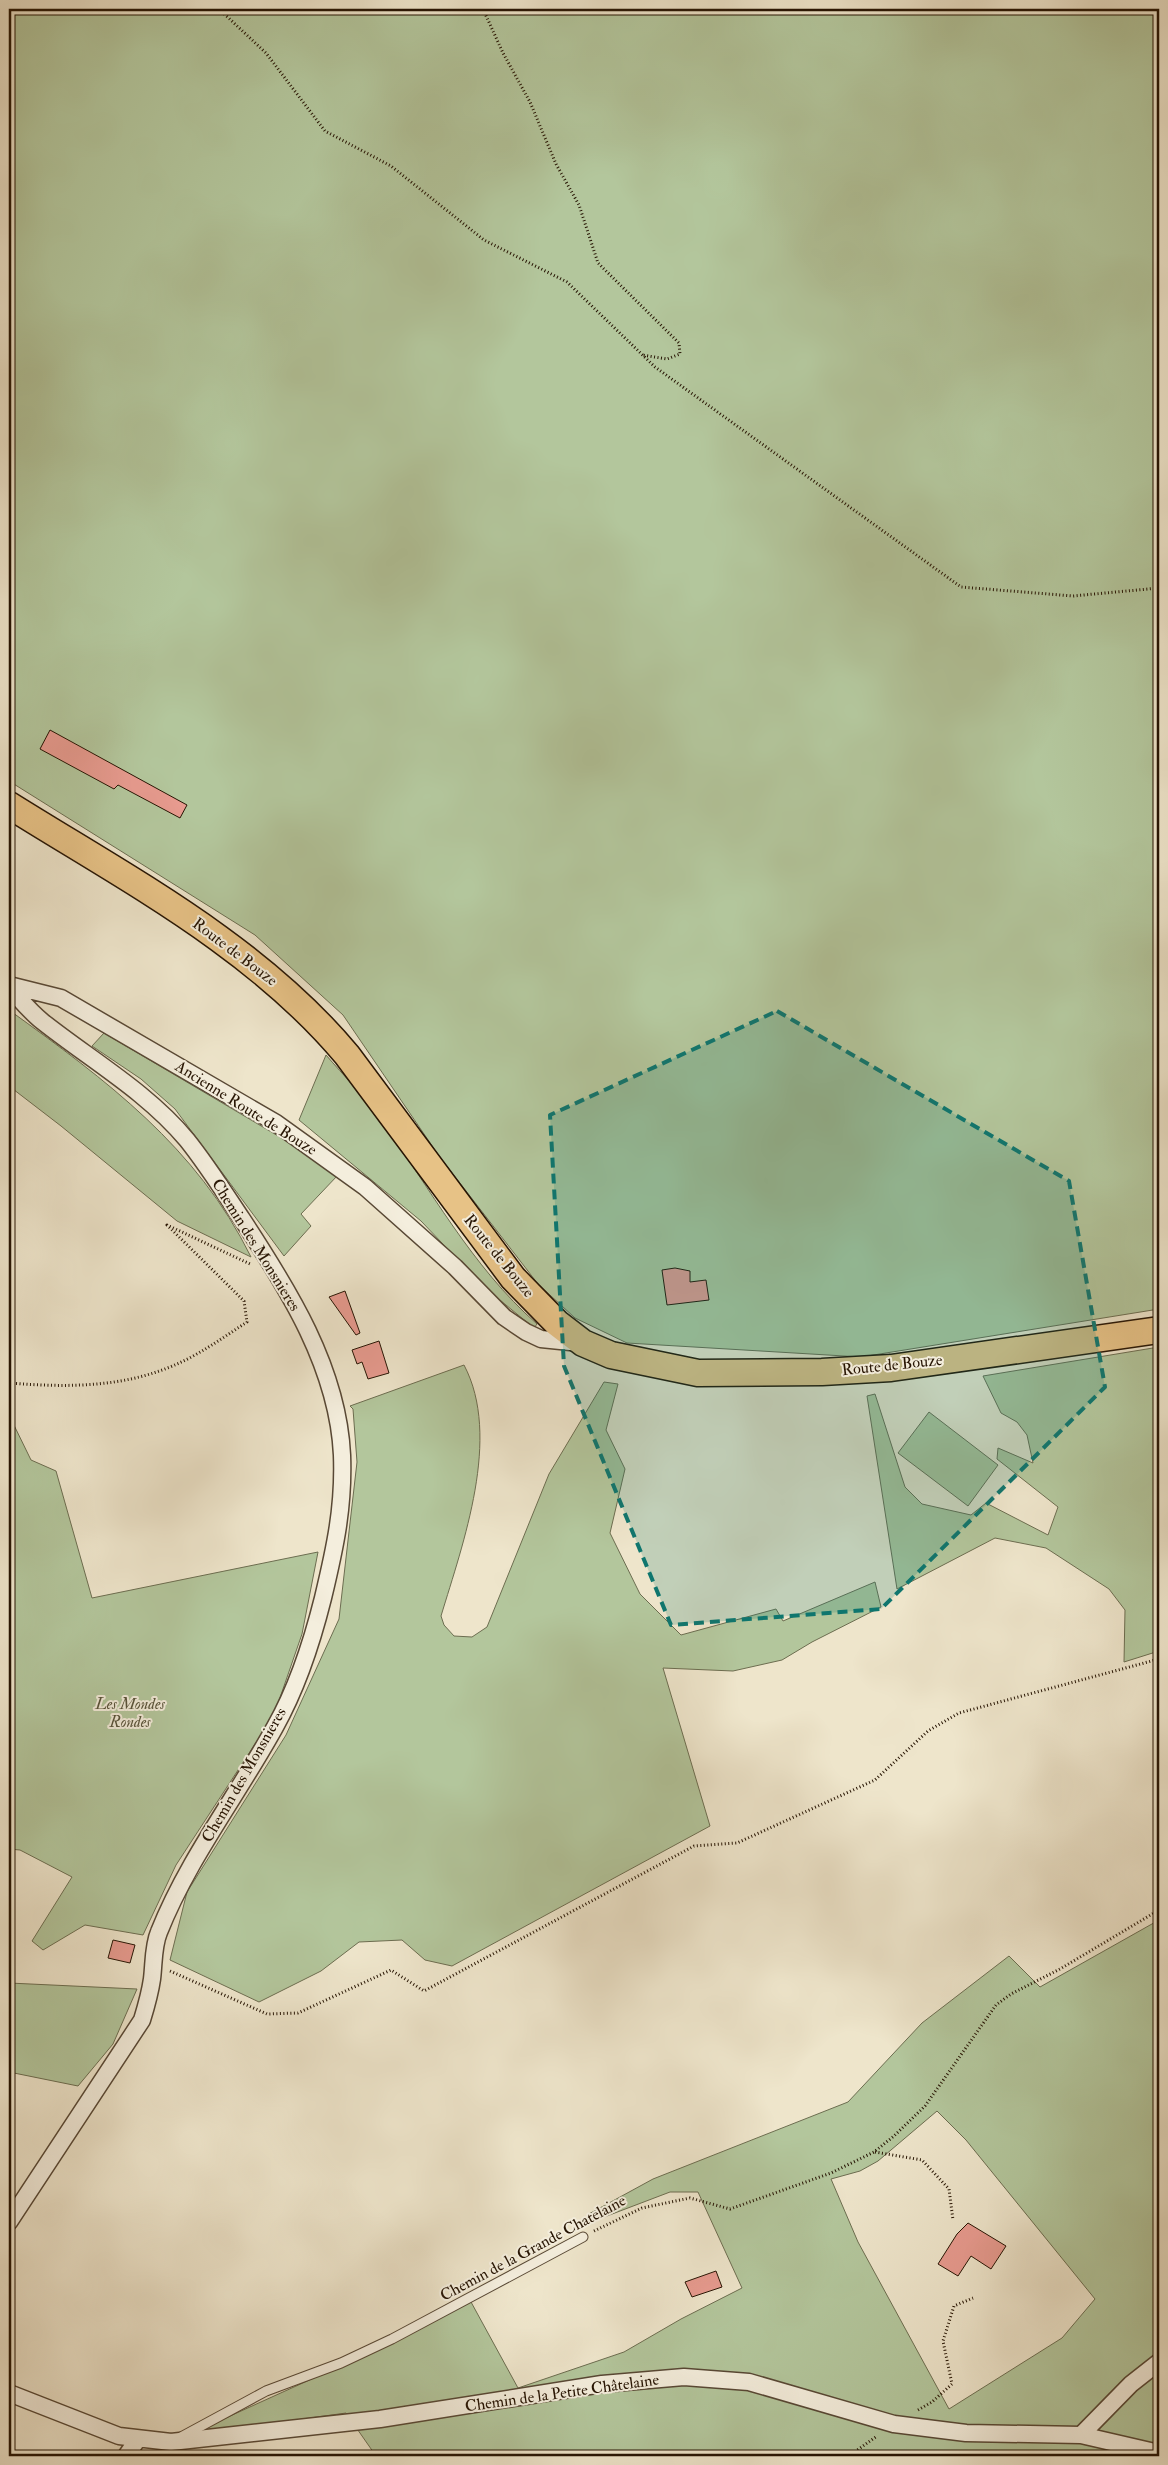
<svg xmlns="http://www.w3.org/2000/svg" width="1168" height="2465" font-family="'IM FELL Double Pica',serif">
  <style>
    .green { fill: #b3c69c; stroke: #6c6d50; fill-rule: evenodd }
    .building { fill: #e89b90; stroke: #261403 }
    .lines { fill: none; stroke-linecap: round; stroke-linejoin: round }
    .service-casing { stroke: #584835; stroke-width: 11 }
    .minor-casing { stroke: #584835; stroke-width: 19 }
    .primary-casing { stroke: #261403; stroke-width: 29 }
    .path { stroke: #261403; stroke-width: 3; stroke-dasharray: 1 2.5; stroke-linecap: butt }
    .service { stroke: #f4eedd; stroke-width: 9 }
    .minor { stroke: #f4eedd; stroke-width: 16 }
    .primary { stroke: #e7c286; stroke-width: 26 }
    .marked { fill: #0f766e; fill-opacity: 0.2; stroke: #0f766e; stroke-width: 4; stroke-dasharray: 10 6; stroke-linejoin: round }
    .labels { text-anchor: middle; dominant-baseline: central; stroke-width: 4; stroke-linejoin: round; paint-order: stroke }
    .street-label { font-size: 16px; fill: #261403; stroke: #f4eedd }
    .park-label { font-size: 16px; font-style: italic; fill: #575239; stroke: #f4eedd }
  </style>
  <rect width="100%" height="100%" fill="#eee5cb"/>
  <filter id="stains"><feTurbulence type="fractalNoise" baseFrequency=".004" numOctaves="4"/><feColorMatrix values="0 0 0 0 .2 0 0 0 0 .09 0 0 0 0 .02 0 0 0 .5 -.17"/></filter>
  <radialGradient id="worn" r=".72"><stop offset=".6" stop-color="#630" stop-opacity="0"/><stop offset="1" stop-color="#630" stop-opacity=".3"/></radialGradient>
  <!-- green -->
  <path class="green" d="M 9,9 L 1159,9 L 1159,1309 L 861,1357 L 627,1343 L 575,1318 L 538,1284 L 439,1156 L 343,1015 L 255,935 L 9,781 Z
    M 9,1010 C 106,1080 197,1147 251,1257 L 177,1221 L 61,1126 L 9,1086 Z
    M 104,1033 L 295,1146 L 338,1175 L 301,1214 L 311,1226 L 284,1256 L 175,1109 L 141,1079 L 92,1046 Z
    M 326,1055 C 344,1076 364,1096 380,1119 C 431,1189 471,1266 537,1324 L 534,1328 L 484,1287 L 421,1221 L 299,1120 Z
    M 1159,1347 L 1159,1651 L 1124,1662 L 1125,1610 L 1109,1589 L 1046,1548 L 995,1538 L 897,1589 L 867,1396 L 875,1394 L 905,1487 L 922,1504 L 971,1515 L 986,1503 L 1048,1535 L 1058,1507 L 997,1459 L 998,1448 L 1033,1463 L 1027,1435 L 1017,1422 L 1001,1413 L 983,1376 Z
    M 464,1365 C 502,1437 463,1543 441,1616 L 444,1625 L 454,1636 L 472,1637 L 487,1627 L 549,1474 L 604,1382 L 618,1384 L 606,1430 L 625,1469 L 610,1533 L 640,1594 L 681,1635 L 776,1609 L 783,1621 L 875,1582 L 881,1607 L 812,1642 L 782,1660 L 733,1671 L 663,1668 L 710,1826 L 452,1966 L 425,1960 L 402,1940 L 359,1942 L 321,1971 L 259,2002 L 170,1960 L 187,1892 L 286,1735 L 339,1619 L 357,1462 L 353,1409 L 350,1406 Z
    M 929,1412 L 998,1465 L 968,1506 L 898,1453 Z
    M 9,1415 L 31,1460 L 56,1471 L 92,1598 L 318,1552 L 302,1634 L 274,1715 L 176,1865 L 143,1935 L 85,1925 L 43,1950 L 32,1941 L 72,1877 L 20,1850 L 9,1849 Z
    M 1159,1920 L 1159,2456 L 376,2456 L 346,2413 L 223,2430 L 197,2431 L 327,2372 L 471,2302 L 518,2388 L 624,2352 L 681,2319 L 742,2288 L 698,2192 L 670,2192 L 599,2219 L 587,2215 L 653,2179 L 848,2102 L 922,2023 L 1009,1956 L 1040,1987 ZM 937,2111 L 966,2140 L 1095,2299 L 1062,2338 L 949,2409 L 858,2242 L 831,2179 L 860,2171 L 878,2161 Z
    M 9,1983 L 137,1989 L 113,2044 L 78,2086 L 9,2072 Z"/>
  <!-- building -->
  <path class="building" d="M 50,730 L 187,805 L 180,818 L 118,785 L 114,789 L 40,749 Z
    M 675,1268 L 690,1271 L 690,1282 L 706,1280 L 709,1300 L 667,1305 L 662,1270 Z
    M 345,1291 L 360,1333 L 356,1335 L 329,1297 Z
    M 379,1341 L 389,1373 L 368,1379 L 362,1362 L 357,1364 L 352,1350 Z
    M 113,1940 L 135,1945 L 130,1963 L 108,1958 Z
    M 968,2223 L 1006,2246 L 991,2269 L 971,2256 L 958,2276 L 938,2264 L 957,2234 Z
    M 716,2271 L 722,2287 L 692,2297 L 685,2282 Z"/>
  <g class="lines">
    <defs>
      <path id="service" d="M 181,2437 L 266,2391 L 341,2363 L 392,2339 L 583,2237"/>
      <path id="minor" d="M 9,985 L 61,998 L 276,1123 L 365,1187 L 455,1267 L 504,1317 L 526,1332 L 541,1339 L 580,1343
        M 9,987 C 20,999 30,1012 43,1022 C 91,1060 147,1092 187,1140 C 207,1165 224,1192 242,1219 C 288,1289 338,1368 342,1455 C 344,1507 335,1548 323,1598 C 312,1642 297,1688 275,1727 C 237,1796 188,1859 159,1932 C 153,1946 154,1963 152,1979 C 150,1993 146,2007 142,2020 L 9,2222
        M 9,2393 L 119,2436 L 171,2442 L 380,2419 L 602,2384 L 684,2377 L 749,2382 L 894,2424 L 966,2433 L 1081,2435 L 1159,2453
        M 1081,2435 L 1131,2384 L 1159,2362
        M 126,2456 L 138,2439"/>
      <path id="primary" d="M 9,805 C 127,879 256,946 347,1055 L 513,1278 L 557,1323 L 583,1343 L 611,1355 L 698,1373 L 822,1372 L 891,1368 L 1159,1330"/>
    </defs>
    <!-- service casing -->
    <use href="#service" class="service-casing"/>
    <!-- minor casing -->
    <use href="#minor" class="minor-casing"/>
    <!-- primary casing -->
    <use href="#primary" class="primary-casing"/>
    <!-- path -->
    <path class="path" d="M 219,9 L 266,53 L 325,131 L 391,166 L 484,240 L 567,282 L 655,367 L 961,587 L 1073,596 L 1159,588
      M 483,9 L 503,53 L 530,102 L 556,164 L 579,205 L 598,263 L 679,343 L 680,354 L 667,359 L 642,355
      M 9,1383 C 74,1388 136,1388 195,1355 C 213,1345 230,1333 247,1322 L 244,1301 L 167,1225 L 250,1264
      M 170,1971 L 267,2014 L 298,2013 L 391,1970 L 424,1991 L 694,1846 L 737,1843 L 875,1780 L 928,1731 L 959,1713 L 1159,1659
      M 875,2152 L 922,2160 L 949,2189 L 953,2220
      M 594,2231 L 642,2208 L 690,2198 L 730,2209 L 831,2173 L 874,2152 L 894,2136 L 925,2106 L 996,2005 L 1011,1994 L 1060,1969 L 1159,1910
      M 918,2410 L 932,2402 L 952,2384 L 943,2341 L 954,2306 L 973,2298
      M 849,2456 L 877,2436"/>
    <!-- service -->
    <use href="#service" class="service"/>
    <!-- minor -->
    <use href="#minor" class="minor"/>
    <!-- primary -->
    <use href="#primary" class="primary"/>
  </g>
  <!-- marked area -->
  <path class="marked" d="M 777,1011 L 1069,1181 L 1105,1387 L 881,1609 L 671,1625 L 564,1366 L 550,1115 Z"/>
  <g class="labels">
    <!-- street labels -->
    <g class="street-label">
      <text transform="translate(235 952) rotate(37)">Route de Bouze</text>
      <text transform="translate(246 1108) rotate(32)">Ancienne Route de Bouze</text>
      <text transform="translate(256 1245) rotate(58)">Chemin des Monsnieres</text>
      <text transform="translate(499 1256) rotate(51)">Route de Bouze</text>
      <text transform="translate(892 1365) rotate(-6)">Route de Bouze</text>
      <text transform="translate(244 1775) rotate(-60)">Chemin des Monsnieres</text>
      <text transform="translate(533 2248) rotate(-28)">Chemin de la Grande Chatelaine</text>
      <text transform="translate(562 2393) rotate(-8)">Chemin de la Petite Châtelaine</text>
    </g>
    <!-- park labels -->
    <g class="park-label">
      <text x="130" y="1704">Les Mondes<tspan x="130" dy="18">Rondes</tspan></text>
    </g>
  </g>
  <!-- margin -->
  <rect width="1168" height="2465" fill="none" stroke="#eee5cb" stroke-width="30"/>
  <rect x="10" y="10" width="1148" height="2445" fill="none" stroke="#261403" stroke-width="2.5"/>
  <rect x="15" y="15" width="1138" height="2435" fill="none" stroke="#261403"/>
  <rect width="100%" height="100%" filter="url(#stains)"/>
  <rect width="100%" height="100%" fill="url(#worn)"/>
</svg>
